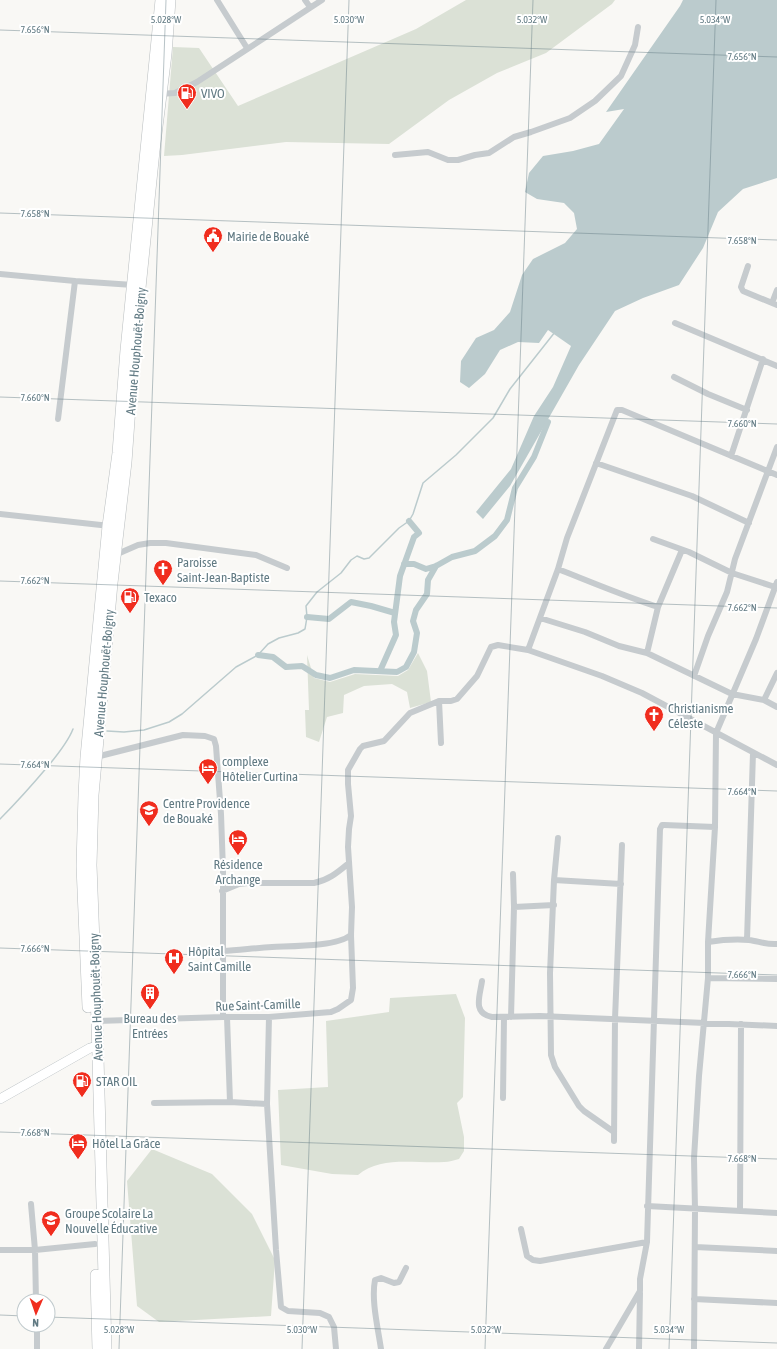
<svg xmlns="http://www.w3.org/2000/svg" width="777" height="1349" font-family="'Asap Condensed',sans-serif">
  <style>
    .green { fill: #dbe1d6 }
    .water { fill: #bbcbcd }
    .lines { fill: none; stroke-linecap: round; stroke-linejoin: round }
    .stream { stroke: #bbcbcd; stroke-width: 1.5 }
    .canal { stroke: #bbcbcd; stroke-width: 6 }
    .secondary-casing { stroke: #b8bfc2; stroke-width: 10 }
    .highway-casing { stroke: #b8bdbf; stroke-width: 12 }
    .street { stroke: #c6cbce; stroke-width: 6 }
    .secondary { stroke: #fff; stroke-width: 9 }
    .highway { stroke: #fff; stroke-width: 11 }
    .ticks { fill: none; stroke: #617a83; stroke-width: 1; stroke-opacity: 0.45 }
    .labels { text-anchor: middle; dominant-baseline: central; stroke-width: 4; stroke-linejoin: round; paint-order: stroke }
    .poi-label { font-size: 13px; fill: #617a83; stroke: #fff; text-anchor: start }
    .street-label { font-size: 13px; fill: #617a83; stroke: #fff }
    .ticks-label { font-size: 10px; text-anchor: middle; fill: #617a83; stroke: #fff; stroke-width: 4; stroke-linejoin: round; paint-order: stroke }
  </style>
  <rect width="100%" height="100%" fill="#f9f8f5"/>
  <!-- green -->
  <path class="green" d="M 466,0 L 615,0 L 612,4 L 546,53 L 497,73 L 449,100 L 389,144 L 286,142 L 182,155 L 164,156 L 173,47 L 199,48 L 238,106 L 416,29 Z
    M 418,653 L 427,671 L 431,702 L 410,708 L 407,692 L 392,684 L 364,686 L 344,695 L 343,713 L 327,717 L 319,742 L 306,737 L 305,710 L 309,710 L 307,655 L 314,678 L 330,682 L 355,674 L 398,676 L 408,670 Z
    M 456,994 L 465,1018 L 463,1097 L 457,1103 L 464,1137 L 464,1151 L 459,1159 C 454,1160 449,1162 444,1162 C 416,1164 381,1155 358,1175 L 332,1174 L 281,1165 L 278,1090 L 328,1087 L 326,1021 L 389,1012 L 390,998 Z
    M 152,1149 L 212,1174 L 252,1214 L 275,1260 L 271,1316 L 159,1322 L 137,1306 L 127,1181 Z"/>
  <!-- water -->
  <path class="water" d="M 683,0 L 777,0 L 777,178 L 743,189 L 718,212 L 703,248 L 679,285 L 643,298 L 615,311 L 579,365 L 510,486 L 483,519 L 476,512 L 511,469 L 534,416 L 553,387 L 571,346 L 548,330 L 539,343 L 518,342 L 500,350 L 485,374 L 469,388 L 460,382 L 461,361 L 476,338 L 494,330 L 510,312 L 522,275 L 533,259 L 565,243 L 577,229 L 574,213 L 564,203 L 537,199 L 525,192 L 529,173 L 543,156 L 573,151 L 599,144 L 624,109 L 606,112 L 680,6 Z"/>
  <g class="lines">
    <!-- stream -->
    <path class="stream" d="M 107,731 L 124,732 L 144,730 L 169,722 L 182,714 L 236,667 L 258,655 L 268,644 L 279,638 L 298,633 L 305,629 L 307,617 L 306,606 L 317,592 L 341,573 L 351,560 L 357,556 L 364,559 L 369,558 L 399,528 L 409,521 L 413,514 L 423,483 L 456,455 L 493,418 L 510,389 L 555,332
      M 0,819 C 18,801 33,784 49,765 C 58,754 68,742 73,729"/>
    <!-- canal -->
    <path class="canal" d="M 404,564 L 414,564 L 426,569 L 436,566 L 452,557 L 475,551 L 495,536 L 507,520 L 515,488 L 534,457 L 548,422
      M 307,617 L 329,619 L 351,602 L 371,606 L 395,613
      M 258,655 L 273,657 L 286,667 L 302,666 L 316,675 L 330,678 L 354,670 L 397,672 L 406,667 L 414,652 L 417,633 L 413,621 L 416,610 L 427,594 L 428,580 L 436,566
      M 380,671 L 396,635 L 394,622 L 400,576 L 414,537 L 419,533 L 409,521"/>
    <defs>
      <path id="secondary" d="M 0,1099 L 90,1048 L 97,1046"/>
      <path id="highway" d="M 88,1007 L 82,866 L 84,795 L 86,757 L 108,526 L 118,453 L 126,350 L 161,0
        M 96,1275 L 98,1349
        M 106,1349 L 97,1021 L 91,865 L 93,795 L 112,583 L 126,462 L 135,337 L 154,151 L 166,54 L 170,0"/>
    </defs>
    <!-- secondary casing -->
    <use href="#secondary" class="secondary-casing"/>
    <!-- highway casing -->
    <use href="#highway" class="highway-casing"/>
    <!-- street -->
    <path class="street" d="M 217,0 L 247,48
      M 305,0 L 310,7
      M 159,94 L 175,93 L 197,82 L 322,0
      M 395,155 L 428,152 L 448,160 L 458,160 L 475,155 L 489,153 L 514,137 L 531,132 L 570,118 L 595,101 L 621,76 L 635,45 L 638,27
      M 748,266 L 741,287 L 743,291 L 777,305
      M 0,274 L 75,281 L 133,285
      M 772,303 L 777,290
      M 675,323 L 777,366
      M 674,377 L 708,394 L 747,410
      M 58,419 L 75,281
      M 731,456 L 763,359
      M 596,463 L 692,496 L 749,523
      M 0,514 L 110,526
      M 653,539 L 689,552 L 732,573 L 775,587
      M 115,555 L 138,545 L 150,543 L 166,543 L 256,555 L 287,568
      M 558,569 C 591,582 624,596 658,607
      M 540,618 L 585,632 L 619,646 L 647,653 L 732,694 L 764,700 L 777,707
      M 528,650 L 558,569 L 567,538 L 617,410 L 622,410 L 777,475
      M 647,653 L 658,607 L 682,550
      M 694,676 L 708,636 L 727,592 L 735,559 L 777,447
      M 764,700 L 777,673
      M 439,701 L 441,743
      M 96,757 L 183,735 L 205,736 L 214,739 L 216,746 L 221,814 L 223,870 L 223,1017
      M 558,838 L 554,880 L 550,973 L 551,1055 L 555,1067 L 579,1106 L 584,1111 L 614,1132
      M 554,880 L 621,884
      M 222,891 L 239,884 L 248,883 L 314,883 C 329,880 338,872 349,863
      M 514,907 L 554,905
      M 747,940 L 753,753
      M 708,942 C 721,940 736,939 749,940 C 758,941 767,945 777,944
      M 223,951 C 239,950 256,948 272,947 C 291,946 336,947 351,935
      M 708,978 L 777,979
      M 482,981 C 480,996 472,1013 492,1017 L 540,1016 L 777,1026
      M 227,1017 L 230,1102
      M 269,1017 L 267,1104 L 276,1250 L 281,1307 L 288,1311 L 320,1313 L 329,1317 L 334,1327 L 336,1349
      M 511,1017 L 514,907 L 513,874
      M 97,1021 L 223,1017 L 269,1017 L 331,1012 L 338,1009 L 351,1000 L 353,988 L 351,935 L 352,907 L 348,847 L 349,829 L 351,816 L 348,784 L 348,770 L 360,749 L 363,746 L 384,741 L 410,713 L 439,701 L 451,701 L 457,699 L 477,676 L 491,647 L 498,645 L 528,650 L 602,676 L 642,693 L 777,765
      M 503,1098 L 504,1017
      M 154,1103 L 230,1102 L 267,1104
      M 614,1141 L 615,1019 L 622,845
      M 31,1204 L 35,1250 L 36,1301
      M 647,1206 L 777,1213
      M 740,1211 L 741,1024
      M 521,1229 L 527,1256 L 533,1260 L 540,1261 L 647,1242
      M 695,1247 L 777,1251
      M 0,1250 L 35,1250 L 95,1244
      M 694,1299 L 777,1303
      M 37,1325 L 37,1349
      M 381,1349 C 378,1328 371,1300 375,1280 L 381,1278 L 394,1283 L 399,1282 L 406,1268
      M 606,1349 L 640,1291 L 640,1279 L 647,1242 L 660,829 L 662,825 L 664,825 L 715,827
      M 639,1349 L 640,1293
      M 694,1349 L 695,1210 L 694,1158 L 699,1076 L 708,978 L 708,942 L 715,827 L 716,733 L 756,639 L 777,582"/>
    <!-- secondary -->
    <use href="#secondary" class="secondary"/>
    <!-- highway -->
    <use href="#highway" class="highway"/>
  </g>
  <!-- ticks -->
  <path class="ticks" d="M 0,30 L 777,57M 0,213 L 777,240M 0,397 L 777,424M 0,581 L 777,608M 0,764 L 777,791M 0,948 L 777,975M 0,1132 L 777,1159M 0,1315 L 24,1316M 48,1317 L 777,1343M 119,1349 L 166,0M 302,1349 L 349,0M 485,1349 L 533,0M 669,1349 L 716,0"/>
  <!-- icons -->
  <defs>
    <symbol id="fuel-pin" viewBox="-11 -11 22 30"><path d="M0 17L-7.5 6A9.5 9.5 0 1 1 7.5 6Z" fill="#f02d1e" stroke="#fff"/><path d="M-5.5-6h7V0h2V4h1.3V-2.5L3-4.5l.8-.8L6-3V5H2.5V1h-1V6h-7ZM-4.2-4.7v3.2H.2V-4.7Z" fill="#fff"/></symbol>
    <symbol id="civic-pin" viewBox="-11 -11 22 30"><path d="M0 17L-7.5 6A9.5 9.5 0 1 1 7.5 6Z" fill="#f02d1e" stroke="#fff"/><path d="M-.6-6.5H3V-4.5H.6V-3L4-1V1h2V6H-6V1h2V-1L-.6-3ZM-1.2 2.5V6h2.4V2.5Z" fill="#fff"/></symbol>
    <symbol id="church-pin" viewBox="-11 -11 22 30"><path d="M0 17L-7.5 6A9.5 9.5 0 1 1 7.5 6Z" fill="#f02d1e" stroke="#fff"/><path d="M-1.2-6h2.4v3.5h3.3v2.4h-3.3V6h-2.4V-.1h-3.3v-2.4h3.3Z" fill="#fff"/></symbol>
    <symbol id="hotel-pin" viewBox="-11 -11 22 30"><path d="M0 17L-7.5 6A9.5 9.5 0 1 1 7.5 6Z" fill="#f02d1e" stroke="#fff"/><path d="M-6-4.5h1.5V1H6V5H4.5V3h-9V5H-6ZM-4 0a1.8 1.8 0 1 1 3.6 0ZM.5 0V-2.5h3Q6-2.5 6 0Z" fill="#fff"/></symbol>
    <symbol id="university-pin" viewBox="-11 -11 22 30"><path d="M0 17L-7.5 6A9.5 9.5 0 1 1 7.5 6Z" fill="#f02d1e" stroke="#fff"/><path d="M0-5L7-2L0 1L-7-2ZM-4 1L0 2.5L4 1V4Q0 6-4 4Z" fill="#fff"/></symbol>
    <symbol id="hospital-pin" viewBox="-11 -11 22 30"><path d="M0 17L-7.5 6A9.5 9.5 0 1 1 7.5 6Z" fill="#f02d1e" stroke="#fff"/><path d="M-5-5h3v3.5h4V-5h3V5h-3V1.5h-4V5h-3Z" fill="#fff"/></symbol>
    <symbol id="building-pin" viewBox="-11 -11 22 30"><path d="M0 17L-7.5 6A9.5 9.5 0 1 1 7.5 6Z" fill="#f02d1e" stroke="#fff"/><path d="M-4-6H4V6H1V3H-1V6H-4ZM-2.5-4.3h1.7v1.8h-1.7ZM.8-4.3h1.7v1.8H.8ZM-2.5-1h1.7V.8h-1.7ZM.8-1h1.7V.8H.8Z" fill="#fff"/></symbol>
    <symbol id="school-pin" viewBox="-11 -11 22 30"><path d="M0 17L-7.5 6A9.5 9.5 0 1 1 7.5 6Z" fill="#f02d1e" stroke="#fff"/><path d="M0-5L7-2L0 1L-7-2ZM-4 1L0 2.5L4 1V4Q0 6-4 4Z" fill="#fff"/></symbol>
  </defs>
  <g fill-rule="evenodd">
    <use href="#fuel-pin" x="176" y="82" width="22" height="30"/>
    <use href="#civic-pin" x="202" y="225" width="22" height="30"/>
    <use href="#church-pin" x="152" y="558" width="22" height="30"/>
    <use href="#fuel-pin" x="119" y="586" width="22" height="30"/>
    <use href="#church-pin" x="643" y="704" width="22" height="30"/>
    <use href="#hotel-pin" x="197" y="757" width="22" height="30"/>
    <use href="#university-pin" x="138" y="799" width="22" height="30"/>
    <use href="#hotel-pin" x="227" y="828" width="22" height="30"/>
    <use href="#hospital-pin" x="163" y="947" width="22" height="30"/>
    <use href="#building-pin" x="139" y="982" width="22" height="30"/>
    <use href="#fuel-pin" x="71" y="1070" width="22" height="30"/>
    <use href="#hotel-pin" x="67" y="1132" width="22" height="30"/>
    <use href="#school-pin" x="40" y="1209" width="22" height="30"/>
  </g>
  <g class="labels">
    <!-- poi labels -->
    <g class="poi-label">
      <text x="201" y="93">VIVO</text>
      <text x="227" y="236">Mairie de Bouaké</text>
      <text x="177" y="562">Paroisse<tspan x="177" dy="15">Saint-Jean-Baptiste</tspan></text>
      <text x="144" y="597">Texaco</text>
      <text x="668" y="708">Christianisme<tspan x="668" dy="15">Céleste</tspan></text>
      <text x="222" y="761">complexe<tspan x="222" dy="15">Hôtelier Curtina</tspan></text>
      <text x="163" y="803">Centre Providence<tspan x="163" dy="15">de Bouaké</tspan></text>
      <text x="238" y="864" text-anchor="middle">Résidence<tspan x="238" dy="15">Archange</tspan></text>
      <text x="188" y="951">Hôpital<tspan x="188" dy="15">Saint Camille</tspan></text>
      <text x="150" y="1018" text-anchor="middle">Bureau des<tspan x="150" dy="15">Entrées</tspan></text>
      <text x="96" y="1081">STAR OIL</text>
      <text x="92" y="1143">Hôtel La Grâce</text>
      <text x="65" y="1213">Groupe Scolaire La<tspan x="65" dy="15">Nouvelle Éducative</tspan></text>
    </g>
    <!-- street labels -->
    <g class="street-label">
      <text transform="translate(136 351) rotate(-85)">Avenue Houphouët-Boigny</text>
      <text transform="translate(104 673) rotate(-85)">Avenue Houphouët-Boigny</text>
      <text transform="translate(96 997) rotate(-92)">Avenue Houphouët-Boigny</text>
      <text transform="translate(258 1005) rotate(-2)">Rue Saint-Camille</text>
    </g>
  </g>
  <g class="ticks-label">
    <text x="166" y="23">5.028°W</text>
    <text x="349" y="23">5.030°W</text>
    <text x="532" y="23">5.032°W</text>
    <text x="715" y="23">5.034°W</text>
    <text x="35" y="33">7.656°N</text>
    <text x="742" y="60">7.656°N</text>
    <text x="35" y="217">7.658°N</text>
    <text x="742" y="244">7.658°N</text>
    <text x="35" y="401">7.660°N</text>
    <text x="742" y="427">7.660°N</text>
    <text x="35" y="584">7.662°N</text>
    <text x="742" y="611">7.662°N</text>
    <text x="35" y="768">7.664°N</text>
    <text x="742" y="795">7.664°N</text>
    <text x="35" y="952">7.666°N</text>
    <text x="742" y="978">7.666°N</text>
    <text x="35" y="1136">7.668°N</text>
    <text x="742" y="1162">7.668°N</text>
    <text x="119" y="1333">5.028°W</text>
    <text x="302" y="1333">5.030°W</text>
    <text x="486" y="1333">5.032°W</text>
    <text x="669" y="1333">5.034°W</text>
  </g>
  <!-- north arrow -->
  <g transform="translate(36 1313) rotate(182)"><circle r="19" fill="#ffffff" stroke="#c0cacd"/>
  <path d="M0-3L7 15L0 10L-7 15Z" fill="#f02d1e"/>
  <text y="-6" font-size="11" font-weight="bold" text-anchor="middle" fill="#617a83">N</text>
  </g>
</svg>
